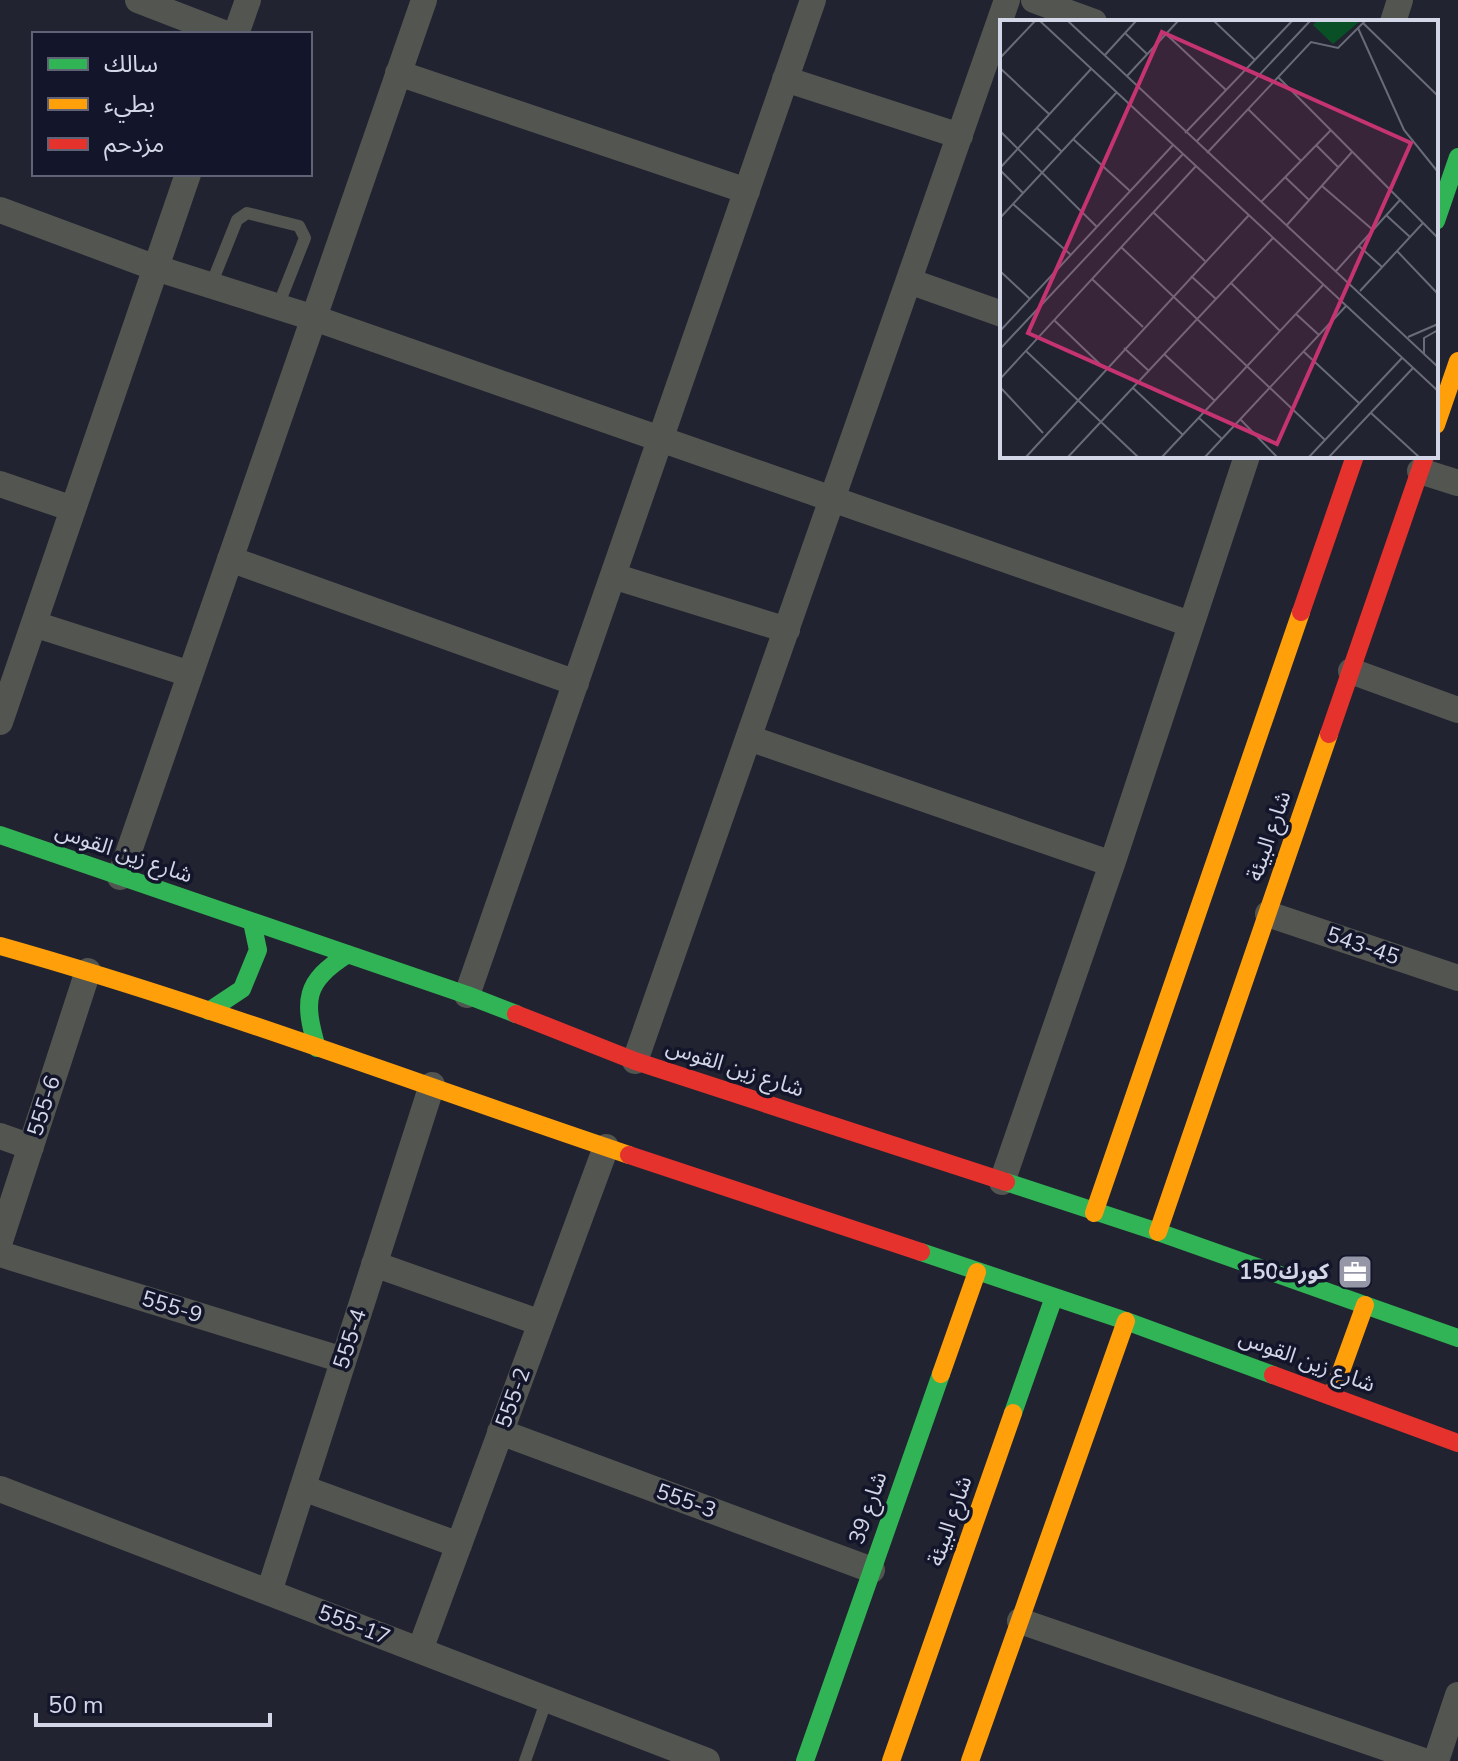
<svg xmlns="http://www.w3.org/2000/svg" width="1458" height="1761" font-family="'Nunito Sans','Noto Sans Arabic',sans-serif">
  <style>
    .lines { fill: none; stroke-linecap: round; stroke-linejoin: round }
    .lane { stroke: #535550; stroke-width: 12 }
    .street { stroke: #535550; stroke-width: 26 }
    .fast { stroke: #30b455; stroke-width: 18 }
    .slow { stroke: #ff9f0a; stroke-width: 18 }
    .jam { stroke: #e5322d; stroke-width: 18 }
    .labels { text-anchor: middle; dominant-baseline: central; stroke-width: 7; stroke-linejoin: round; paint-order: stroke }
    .street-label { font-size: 22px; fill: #d3d6e6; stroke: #13152b }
    .poi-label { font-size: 22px; font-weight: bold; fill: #d3d6e6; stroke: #13152b; text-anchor: end }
    .inset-road { fill: none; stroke: #696b79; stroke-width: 2 }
    .view { fill: #c53470; fill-opacity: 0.15; stroke: #c53470; stroke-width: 4 }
    .inset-edge { fill: none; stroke: #d3d6e6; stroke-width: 4 }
  </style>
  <rect width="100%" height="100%" fill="#222330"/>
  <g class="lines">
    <!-- lane -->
    <path class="lane" d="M 211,285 L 237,220 L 247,213 L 299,226 L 305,238 L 278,306
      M 525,1761 L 547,1699"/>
    <!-- street -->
    <path class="street" d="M 138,0 L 226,34
      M 1034,0 L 1094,22
      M 1393,22 L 1400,0
      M 236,34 L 248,0
      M 398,73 L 747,191
      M 785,79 L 960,136
      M 0,210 L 156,268 L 314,318 L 1190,624
      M 909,281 L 1002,314
      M 1420,471 L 1458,483
      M 0,484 L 73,509
      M 230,559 L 576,683
      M 613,576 L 787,630
      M 34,624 L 190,674
      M 1351,671 L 1458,710
      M 0,722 L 188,174
      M 749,738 L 1112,864
      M 120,877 L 424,0
      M 1268,914 L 1458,978
      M 467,995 L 813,0
      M 635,1061 L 1007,0
      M 0,1136 L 31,1147
      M 1002,1182 L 1112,864 L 1247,456
      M 0,1241 L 88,971
      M 0,1254 L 343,1360
      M 374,1264 L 541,1323
      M 500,1432 L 872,1570
      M 303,1488 L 459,1545
      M 0,1489 L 707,1761
      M 269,1592 L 432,1085
      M 1020,1621 L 1424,1761
      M 420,1650 L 606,1147
      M 1436,1761 L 1458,1695"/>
    <!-- fast -->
    <path class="fast" d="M 1436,221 L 1458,157
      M 0,835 L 467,995 L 516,1014
      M 209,1011 L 242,989 L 258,950 L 252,922
      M 317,1048 C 303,1000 304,982 348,954
      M 1006,1182 L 1158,1232 L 1458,1338
      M 921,1252 L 1126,1321 L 1273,1375
      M 1013,1413 L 1054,1297
      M 805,1761 L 941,1374"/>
    <!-- slow -->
    <path class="slow" d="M 1436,425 L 1458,361
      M 0,946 C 213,1006 420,1085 629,1155
      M 1094,1213 L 1301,612
      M 1158,1232 L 1329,734
      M 941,1374 L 977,1272
      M 1332,1396 L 1365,1305
      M 891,1761 L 1013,1413
      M 970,1761 L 1126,1321"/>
    <!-- jam -->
    <path class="jam" d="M 1301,612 L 1355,456
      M 1329,734 L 1425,456
      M 516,1014 L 635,1061 L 1006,1182
      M 629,1155 L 921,1252
      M 1273,1375 L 1458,1443"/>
  </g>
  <!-- icons -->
  <defs>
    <symbol id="office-square" viewBox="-11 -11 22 22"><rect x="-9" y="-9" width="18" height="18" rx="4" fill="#9597a6" stroke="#13152b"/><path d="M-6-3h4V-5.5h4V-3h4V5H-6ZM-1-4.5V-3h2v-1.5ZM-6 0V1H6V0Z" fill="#fff"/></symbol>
  </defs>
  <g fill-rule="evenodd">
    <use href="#office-square" x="1335" y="1252" width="40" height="40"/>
  </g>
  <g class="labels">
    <!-- street labels -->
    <g class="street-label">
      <text transform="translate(1269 836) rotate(-71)">شارع البيئة</text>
      <text transform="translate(124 853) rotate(19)">شارع زين القوس</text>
      <text transform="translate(1363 946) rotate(19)">543-45</text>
      <text transform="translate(735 1068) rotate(18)">شارع زين القوس</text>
      <text transform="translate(44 1106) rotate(-72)">555-6</text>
      <text transform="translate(172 1307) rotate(17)">555-9</text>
      <text transform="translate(350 1339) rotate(-72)">555-4</text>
      <text transform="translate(1307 1361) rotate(20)">شارع زين القوس</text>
      <text transform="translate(513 1398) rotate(-70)">555-2</text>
      <text transform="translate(686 1501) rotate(20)">555-3</text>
      <text transform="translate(868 1508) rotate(-71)">شارع 39</text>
      <text transform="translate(950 1521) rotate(-71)">شارع البيئة</text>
      <text transform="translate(354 1625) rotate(21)">555-17</text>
    </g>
    <!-- poi labels -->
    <g class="poi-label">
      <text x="1329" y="1272">كورك150</text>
    </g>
  </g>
  <!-- overview -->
  <g transform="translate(1000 20)">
    <rect width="438" height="438" fill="#222330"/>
    <path d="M 317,1 L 360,1 L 333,24 L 313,5 Z" fill="#0a5026"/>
    <path class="inset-road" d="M 40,1 L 438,371M 68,1 L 438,347M 214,1 L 255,40M 363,3 L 438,76M 358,8 L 404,110 L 438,152M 125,13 L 147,34M 166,14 L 226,70M 104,36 L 136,1M 0,38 L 35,1M 0,48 L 49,94M 127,56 L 178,1M 278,57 L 438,218M 248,89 L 301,141M 37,108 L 62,132M 0,111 L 97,207M 185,113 L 292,1M 73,119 L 130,171M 196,122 L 310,1M 316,125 L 338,147M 207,133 L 311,22 L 338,28 L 365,1M 0,148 L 91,49M 0,150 L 23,173M 285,157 L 309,180M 322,166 L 373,210M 261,182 L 331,110M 13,184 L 71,235M 153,192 L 205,241M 386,195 L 410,217M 0,198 L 117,72M 286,206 L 352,132M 359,226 L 382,247M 121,227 L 325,420M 397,231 L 438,274M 0,251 L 30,279M 336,251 L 400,180M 191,256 L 216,279M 92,259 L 143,307M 231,263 L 280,311M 360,271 L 423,203M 296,294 L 319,315M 54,300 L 104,348M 0,311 L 173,125M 408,317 L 438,304M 124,328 L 149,351M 0,329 L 183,134M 26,331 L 138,437M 303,331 L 359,383M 164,334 L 215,381M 424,334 L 424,318 L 438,310M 0,359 L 196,146M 0,367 L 43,413M 133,368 L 183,415M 371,393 L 419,437M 199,398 L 222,419M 240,399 L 277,437M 26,437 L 249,195M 68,437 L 273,218M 162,437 L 323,265M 205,437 L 346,286M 309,437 L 402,338M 329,437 L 413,348"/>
    <path class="view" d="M 162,12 L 411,123 L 277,424 L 28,313 Z"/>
    <rect width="438" height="438" class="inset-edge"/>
  </g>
  <!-- legend -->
  <rect x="32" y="32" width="280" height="144" fill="#13152b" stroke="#606276" stroke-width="2"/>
  <rect x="48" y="58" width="40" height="12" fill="#30b455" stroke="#606276" stroke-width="2"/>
  <text x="104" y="72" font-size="24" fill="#d3d6e6">سالك</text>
  <rect x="48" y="98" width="40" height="12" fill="#ff9f0a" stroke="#606276" stroke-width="2"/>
  <text x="104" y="112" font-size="24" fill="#d3d6e6">بطيء</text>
  <rect x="48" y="138" width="40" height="12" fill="#e5322d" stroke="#606276" stroke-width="2"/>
  <text x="104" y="152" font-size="24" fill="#d3d6e6">مزدحم</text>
  <!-- scale -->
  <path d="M36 1713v12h234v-12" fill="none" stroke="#d3d6e6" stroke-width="4"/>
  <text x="48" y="1713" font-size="24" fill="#d3d6e6" stroke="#13152b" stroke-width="6" paint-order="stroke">50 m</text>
</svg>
